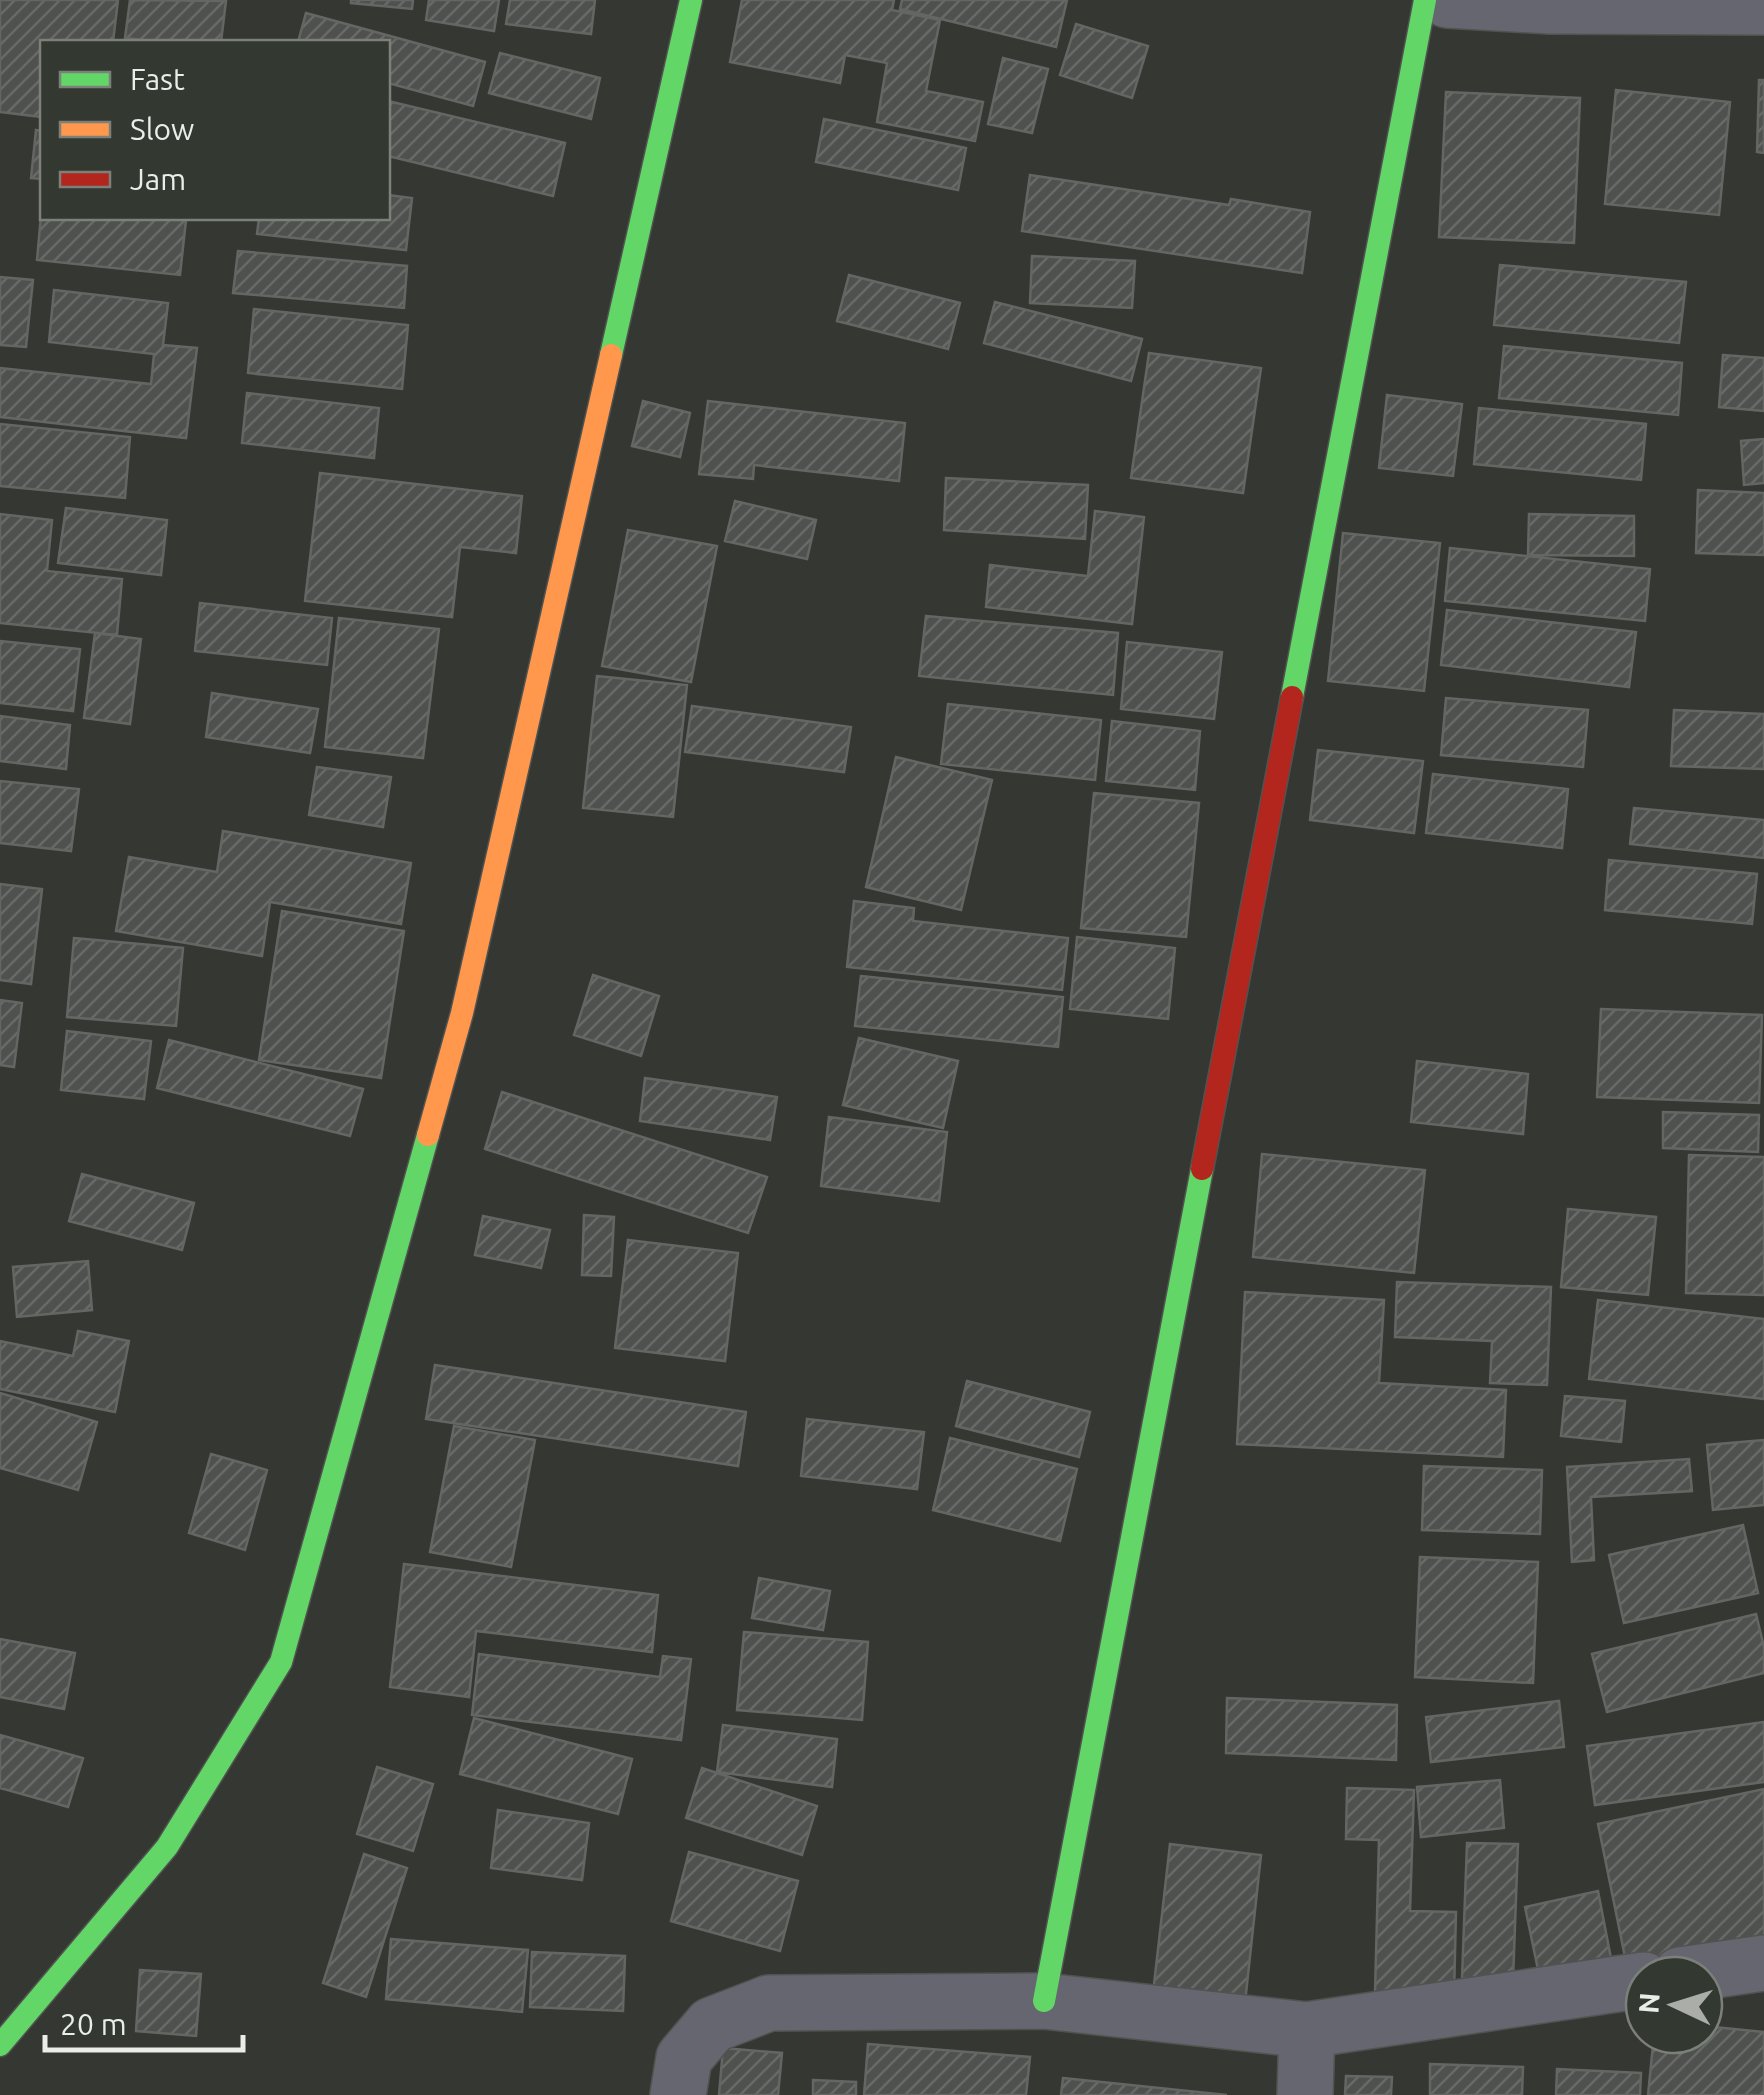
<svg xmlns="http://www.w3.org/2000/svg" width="1764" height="2095" font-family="Ubuntu,sans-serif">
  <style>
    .building { fill: url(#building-hatch); stroke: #636662; stroke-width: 2.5 }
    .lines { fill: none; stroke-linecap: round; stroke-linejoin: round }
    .street-casing { stroke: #515350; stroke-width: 58 }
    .fast-casing { stroke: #515350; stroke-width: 25 }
    .slow-casing { stroke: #515350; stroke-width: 25 }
    .jam-casing { stroke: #515350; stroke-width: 25 }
    .street { stroke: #656670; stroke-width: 55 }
    .fast { stroke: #63d668; stroke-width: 22 }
    .slow { stroke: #ff974d; stroke-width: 22 }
    .jam { stroke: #b3261e; stroke-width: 22 }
  </style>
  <defs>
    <pattern id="building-hatch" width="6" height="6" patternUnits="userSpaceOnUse" patternTransform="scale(2.5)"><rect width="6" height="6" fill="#4f514e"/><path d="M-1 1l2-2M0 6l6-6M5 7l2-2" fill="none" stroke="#686a68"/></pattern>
  </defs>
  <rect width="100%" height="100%" fill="#343732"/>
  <!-- building -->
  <path class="building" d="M 0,0 L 118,0 L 113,42 L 42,42 L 42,117 L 0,112 Z
    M 130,0 L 226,1 L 221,42 L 161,42 L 125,38 Z
    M 351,0 L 413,0 L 412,9 L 351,3 Z
    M 429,0 L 499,0 L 494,31 L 426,20 Z
    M 510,0 L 595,0 L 591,34 L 506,24 Z
    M 742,0 L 894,0 L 892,10 L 940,20 L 926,91 L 983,102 L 975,141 L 877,122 L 887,63 L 845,55 L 840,83 L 730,62 Z
    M 902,0 L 1067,0 L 1056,47 L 900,9 Z
    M 306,13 L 485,62 L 473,106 L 388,83 L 388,42 L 298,42 Z
    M 1076,24 L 1148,46 L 1132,98 L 1060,75 Z
    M 500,53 L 600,78 L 591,119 L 489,93 Z
    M 1003,58 L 1048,69 L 1032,133 L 988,124 Z
    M 1759,80 L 1764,80 L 1764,153 L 1757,152 Z
    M 1616,90 L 1730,102 L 1719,215 L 1605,204 Z
    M 1446,92 L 1580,98 L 1574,243 L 1439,237 Z
    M 388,101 L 565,143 L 553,196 L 388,156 Z
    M 824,119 L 966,148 L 958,190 L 816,162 Z
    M 36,130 L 42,131 L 42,179 L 31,178 Z
    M 1030,175 L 1229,205 L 1231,199 L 1310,212 L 1302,273 L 1022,231 Z
    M 388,195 L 412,198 L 406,250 L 257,234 L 259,218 L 388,218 Z
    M 42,204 L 42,218 L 186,220 L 180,275 L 37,260 Z
    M 238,251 L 407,266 L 404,308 L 233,293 Z
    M 1032,256 L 1135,261 L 1132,308 L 1030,303 Z
    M 1500,265 L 1686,282 L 1679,343 L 1494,325 Z
    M 849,275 L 960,303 L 948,349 L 837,321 Z
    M 0,277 L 33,280 L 26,347 L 0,345 Z
    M 54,290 L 168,303 L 163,345 L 197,348 L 186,438 L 0,417 L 0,368 L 151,384 L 154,354 L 49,342 Z
    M 995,302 L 1142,339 L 1131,381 L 984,343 Z
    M 254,309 L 408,325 L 402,389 L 248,373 Z
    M 1504,346 L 1682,363 L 1678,415 L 1499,398 Z
    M 1149,353 L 1261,368 L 1243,493 L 1131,478 Z
    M 1723,355 L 1764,358 L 1764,411 L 1719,407 Z
    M 247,393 L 379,408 L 374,458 L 242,443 Z
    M 1387,395 L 1462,404 L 1453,476 L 1379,468 Z
    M 643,401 L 690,413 L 680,457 L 632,446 Z
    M 708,401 L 905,423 L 899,481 L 754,465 L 753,479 L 699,474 Z
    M 1479,408 L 1646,424 L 1641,480 L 1474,464 Z
    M 0,424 L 130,437 L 125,498 L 0,486 Z
    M 1764,439 L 1764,483 L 1744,485 L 1741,441 Z
    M 320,473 L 522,496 L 516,553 L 460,547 L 452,617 L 305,601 Z
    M 946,478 L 1088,485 L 1085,539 L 944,530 Z
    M 1698,490 L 1764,493 L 1764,555 L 1696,553 Z
    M 735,501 L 816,520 L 807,559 L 725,541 Z
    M 66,508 L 167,520 L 161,575 L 58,563 Z
    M 1095,511 L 1144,517 L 1132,624 L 986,607 L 990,565 L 1088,576 Z
    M 0,514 L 52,520 L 47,571 L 122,579 L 117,635 L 0,623 Z
    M 1529,514 L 1634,516 L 1634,556 L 1528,555 Z
    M 628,530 L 717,546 L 691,682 L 602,666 Z
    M 1343,533 L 1440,543 L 1424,691 L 1328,681 Z
    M 1450,548 L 1650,569 L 1645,621 L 1445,601 Z
    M 200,603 L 332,618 L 327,665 L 195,651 Z
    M 1447,610 L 1636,632 L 1629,687 L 1441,665 Z
    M 926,616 L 1118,633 L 1113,695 L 919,676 Z
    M 339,618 L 439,629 L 423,758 L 325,747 Z
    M 95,633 L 141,639 L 130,724 L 84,718 Z
    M 0,641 L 80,649 L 73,711 L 0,703 Z
    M 1127,642 L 1222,652 L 1214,719 L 1121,709 Z
    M 597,676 L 687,685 L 673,817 L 583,808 Z
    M 212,693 L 318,709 L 310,753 L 206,737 Z
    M 1446,698 L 1588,710 L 1583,767 L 1441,755 Z
    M 948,704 L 1101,720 L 1095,780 L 941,764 Z
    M 692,706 L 851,727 L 844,772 L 685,752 Z
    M 1674,710 L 1764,714 L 1764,769 L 1671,766 Z
    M 0,716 L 70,725 L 66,769 L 0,761 Z
    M 1112,721 L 1200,731 L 1195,790 L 1106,781 Z
    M 1318,750 L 1423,761 L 1414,833 L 1310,820 Z
    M 896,757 L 992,780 L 961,910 L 866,887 Z
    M 317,767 L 391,777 L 383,827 L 309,815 Z
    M 1433,774 L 1568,789 L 1562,848 L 1426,833 Z
    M 0,781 L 79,789 L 71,851 L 0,843 Z
    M 1094,793 L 1199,803 L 1186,937 L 1081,928 Z
    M 1634,808 L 1764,820 L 1764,858 L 1630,844 Z
    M 223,831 L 411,863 L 401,924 L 270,902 L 262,956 L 116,931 L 129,857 L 217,872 Z
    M 1609,860 L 1757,874 L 1752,924 L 1605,910 Z
    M 0,884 L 42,889 L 31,984 L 0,980 Z
    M 854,901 L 914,908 L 913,921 L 1068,938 L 1062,990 L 847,967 Z
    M 282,911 L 404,931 L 381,1078 L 259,1060 Z
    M 1077,937 L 1175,948 L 1168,1019 L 1070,1009 Z
    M 74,938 L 183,948 L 176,1026 L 67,1017 Z
    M 593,975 L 659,996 L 641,1056 L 574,1035 Z
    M 861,976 L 1063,997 L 1058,1047 L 855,1026 Z
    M 0,1000 L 22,1003 L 14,1067 L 0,1065 Z
    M 1601,1009 L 1762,1015 L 1759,1103 L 1597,1097 Z
    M 67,1031 L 151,1041 L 144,1099 L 61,1090 Z
    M 859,1038 L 958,1061 L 943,1128 L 843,1105 Z
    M 169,1040 L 363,1089 L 350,1136 L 157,1088 Z
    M 1417,1061 L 1528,1074 L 1523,1134 L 1411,1122 Z
    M 645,1078 L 777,1097 L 770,1140 L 640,1121 Z
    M 502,1092 L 767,1177 L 748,1233 L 485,1149 Z
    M 1663,1112 L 1759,1115 L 1758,1152 L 1663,1148 Z
    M 829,1117 L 947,1132 L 939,1201 L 821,1186 Z
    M 1262,1154 L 1425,1170 L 1414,1273 L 1253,1257 Z
    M 1689,1155 L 1764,1157 L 1764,1295 L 1686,1293 Z
    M 82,1174 L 194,1203 L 182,1250 L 69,1221 Z
    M 1568,1209 L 1656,1217 L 1648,1295 L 1561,1287 Z
    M 584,1215 L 614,1217 L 611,1276 L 582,1275 Z
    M 483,1216 L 550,1230 L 541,1268 L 475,1255 Z
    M 628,1240 L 738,1253 L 725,1361 L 615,1348 Z
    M 88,1261 L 92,1310 L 17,1317 L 13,1267 Z
    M 1397,1282 L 1551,1287 L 1547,1385 L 1490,1383 L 1492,1341 L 1395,1337 Z
    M 1245,1292 L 1384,1300 L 1379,1383 L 1506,1390 L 1503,1457 L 1237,1444 Z
    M 1598,1300 L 1764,1319 L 1764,1399 L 1589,1379 Z
    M 78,1331 L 129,1341 L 115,1412 L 0,1389 L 0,1341 L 73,1356 Z
    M 435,1365 L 746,1412 L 738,1466 L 426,1419 Z
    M 967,1381 L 1090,1412 L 1079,1457 L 956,1426 Z
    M 0,1393 L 97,1422 L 78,1490 L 0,1468 Z
    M 1565,1396 L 1625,1401 L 1621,1442 L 1561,1436 Z
    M 807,1419 L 924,1432 L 917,1489 L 801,1476 Z
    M 454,1426 L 535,1440 L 511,1567 L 430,1552 Z
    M 950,1438 L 1077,1469 L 1060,1541 L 933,1510 Z
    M 1764,1440 L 1764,1505 L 1713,1510 L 1707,1445 Z
    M 211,1454 L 267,1470 L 245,1550 L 189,1533 Z
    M 1689,1459 L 1692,1491 L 1591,1497 L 1594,1560 L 1572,1562 L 1567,1467 Z
    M 1424,1466 L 1542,1470 L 1540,1534 L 1422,1530 Z
    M 1743,1525 L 1758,1593 L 1624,1623 L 1609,1555 Z
    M 1420,1557 L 1538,1562 L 1533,1683 L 1415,1677 Z
    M 404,1564 L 658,1595 L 652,1652 L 476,1631 L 469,1697 L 390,1687 Z
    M 759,1578 L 830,1591 L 823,1630 L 752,1618 Z
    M 1756,1614 L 1764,1647 L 1764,1673 L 1607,1712 L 1592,1654 Z
    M 744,1632 L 868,1642 L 862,1720 L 737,1710 Z
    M 0,1639 L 75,1653 L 64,1709 L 0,1697 Z
    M 479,1654 L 660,1677 L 663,1656 L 691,1659 L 681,1740 L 472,1715 Z
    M 1227,1698 L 1397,1705 L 1396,1760 L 1226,1753 Z
    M 1559,1701 L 1564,1747 L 1431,1762 L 1426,1717 Z
    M 474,1718 L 632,1759 L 618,1814 L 460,1774 Z
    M 1764,1722 L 1764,1782 L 1595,1805 L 1587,1746 Z
    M 723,1725 L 837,1739 L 832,1787 L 717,1772 Z
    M 0,1735 L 83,1758 L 68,1807 L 0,1788 Z
    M 377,1767 L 433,1784 L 413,1851 L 357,1834 Z
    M 702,1768 L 817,1806 L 802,1855 L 686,1818 Z
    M 1500,1780 L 1504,1828 L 1421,1837 L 1417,1787 Z
    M 1347,1788 L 1414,1790 L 1410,1911 L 1456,1912 L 1454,1996 L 1375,1993 L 1379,1840 L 1346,1839 Z
    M 1764,1789 L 1764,1943 L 1628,1972 L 1598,1824 Z
    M 498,1810 L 589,1823 L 582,1880 L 491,1868 Z
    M 1467,1843 L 1518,1844 L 1513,1980 L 1462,1978 Z
    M 1170,1844 L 1261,1855 L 1244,2012 L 1152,2002 Z
    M 689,1852 L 798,1881 L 780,1951 L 671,1921 Z
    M 364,1854 L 407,1868 L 366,1997 L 323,1983 Z
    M 1598,1891 L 1614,1974 L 1542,1989 L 1525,1907 Z
    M 391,1939 L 528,1950 L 522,2012 L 386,1999 Z
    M 532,1952 L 625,1956 L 623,2011 L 530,2007 Z
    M 140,1970 L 201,1974 L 196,2036 L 136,2031 Z
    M 1704,2026 L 1764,2032 L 1764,2095 L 1648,2095 L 1654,2035 L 1704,2035 Z
    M 868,2044 L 1030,2057 L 1026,2095 L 864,2095 Z
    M 723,2048 L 782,2053 L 778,2095 L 719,2095 Z
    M 1430,2064 L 1523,2067 L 1522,2095 L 1430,2095 Z
    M 1557,2069 L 1641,2073 L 1640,2095 L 1556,2095 Z
    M 1346,2076 L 1392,2077 L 1391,2095 L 1345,2095 Z
    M 1063,2078 L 1227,2095 L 1061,2095 Z
    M 813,2080 L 856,2082 L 856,2095 L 813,2095 Z"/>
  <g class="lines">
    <defs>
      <path id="street" d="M 1447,0 L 1550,6 L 1764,7
        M 1680,1975 L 1764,1963
        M 678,2095 L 684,2058 L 712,2025 L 769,2003 L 1044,2001 L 1307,2030 L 1644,1980
        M 1305,2095 L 1307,2030"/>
      <path id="fast" d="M 611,355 L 691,0
        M 1292,697 L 1425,0
        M 1044,2001 L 1202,1169
        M 0,2045 L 167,1847 L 281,1662 L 428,1135"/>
      <path id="slow" d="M 428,1135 L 462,1013 L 611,355"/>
      <path id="jam" d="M 1202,1169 L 1292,697"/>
    </defs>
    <!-- street casing -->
    <use href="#street" class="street-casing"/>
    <!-- fast casing -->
    <use href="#fast" class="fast-casing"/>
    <!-- slow casing -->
    <use href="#slow" class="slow-casing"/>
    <!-- jam casing -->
    <use href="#jam" class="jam-casing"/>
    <!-- street -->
    <use href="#street" class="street"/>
    <!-- fast -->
    <use href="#fast" class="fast"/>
    <!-- slow -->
    <use href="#slow" class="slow"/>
    <!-- jam -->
    <use href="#jam" class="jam"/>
  </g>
  <!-- legend -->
  <rect x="40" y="40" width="350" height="180" fill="#333831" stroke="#7c807a" stroke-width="2.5"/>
  <rect x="60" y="72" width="50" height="15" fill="#63d668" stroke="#7c807a" stroke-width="2.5"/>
  <text x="130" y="90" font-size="30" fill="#eaede8">Fast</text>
  <rect x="60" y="122" width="50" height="15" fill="#ff974d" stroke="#7c807a" stroke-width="2.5"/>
  <text x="130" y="140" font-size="30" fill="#eaede8">Slow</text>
  <rect x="60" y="172" width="50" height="15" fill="#b3261e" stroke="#7c807a" stroke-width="2.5"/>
  <text x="130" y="190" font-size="30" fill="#eaede8">Jam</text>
  <!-- north arrow -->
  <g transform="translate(1674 2005) rotate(274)"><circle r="48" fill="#333831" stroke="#7c807a" stroke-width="2.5"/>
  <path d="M0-8L18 38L0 25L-18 38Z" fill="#aaada8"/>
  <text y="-15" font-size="28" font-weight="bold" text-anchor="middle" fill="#eaede8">N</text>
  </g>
  <!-- scale -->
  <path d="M45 2035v15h198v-15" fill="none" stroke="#eaede8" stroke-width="5"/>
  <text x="60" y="2035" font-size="30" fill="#eaede8" stroke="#333831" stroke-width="8" paint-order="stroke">20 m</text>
</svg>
